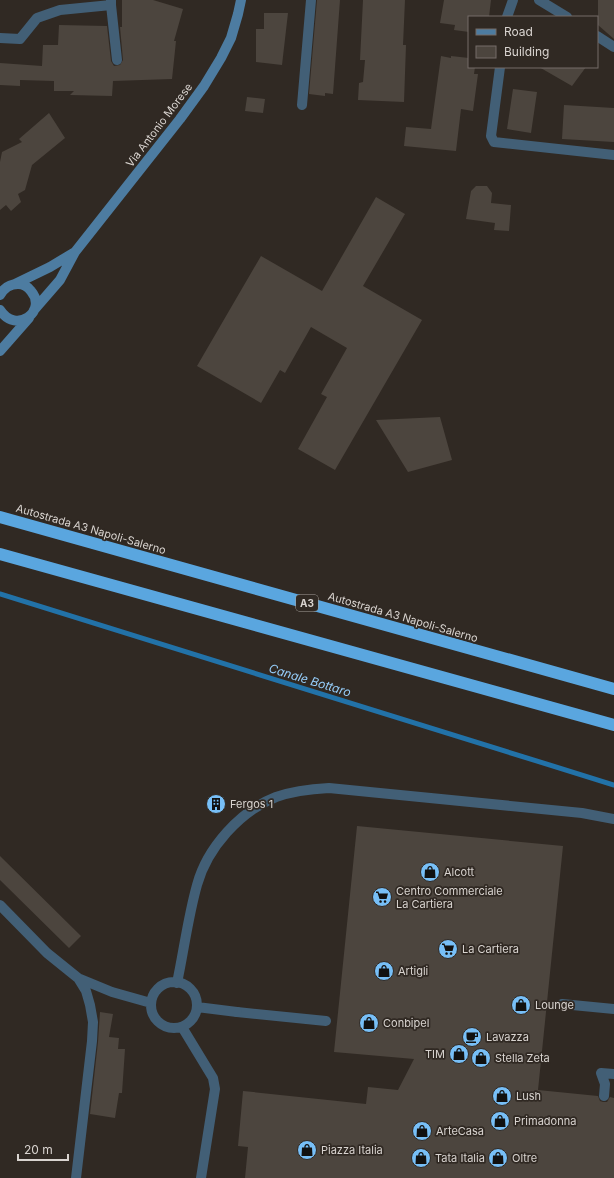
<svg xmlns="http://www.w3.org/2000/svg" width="614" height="1178" font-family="Inter,sans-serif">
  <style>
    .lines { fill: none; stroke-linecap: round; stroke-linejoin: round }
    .stream { stroke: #2272a8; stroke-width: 5 }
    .building { fill: #4c453e }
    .lane { stroke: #425f76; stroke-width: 10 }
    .street { stroke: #425f76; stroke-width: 10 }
    .secondary { stroke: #4d7ca1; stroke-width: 10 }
    .highway { stroke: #5aa6df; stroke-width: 12 }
    .labels { text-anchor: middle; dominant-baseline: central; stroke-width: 3.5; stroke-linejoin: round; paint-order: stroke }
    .shield { fill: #302923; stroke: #a6a19c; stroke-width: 1 }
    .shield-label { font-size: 10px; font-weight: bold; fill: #d9d4d0 }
    .street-label { font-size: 11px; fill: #d9d4d0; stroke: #302923 }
    .poi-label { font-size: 11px; fill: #d9d4d0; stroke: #302923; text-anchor: start }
    .water-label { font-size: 12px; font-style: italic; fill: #96cefb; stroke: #302923 }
  </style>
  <rect width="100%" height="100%" fill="#302923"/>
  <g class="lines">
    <!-- stream -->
    <path class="stream" d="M 0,594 L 614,785"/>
  </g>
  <!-- building -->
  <path class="building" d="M 122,0 L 153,0 L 183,9 L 174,41 L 176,41 L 172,79 L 113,81 L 112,96 L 70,95 L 74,91 L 54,91 L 54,81 L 20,80 L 20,86 L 0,85 L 0,63 L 42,66 L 43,45 L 58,45 L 59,25 L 107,26 L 111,61 L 114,66 L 120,65 L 123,60 L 120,27 L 122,27 Z
    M 317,0 L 340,0 L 333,94 L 325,93 L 325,96 L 309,94 Z
    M 363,0 L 405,0 L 403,45 L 406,45 L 404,102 L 358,100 L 359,83 L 363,82 L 365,60 L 360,60 Z
    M 444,0 L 491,0 L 489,17 L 469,17 L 469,32 L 454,30 L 455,25 L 440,23 Z
    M 598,0 L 614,0 L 614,39 L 598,25 Z
    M 264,13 L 288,13 L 282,65 L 256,62 L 256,29 L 264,29 Z
    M 441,56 L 451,58 L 451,56 L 469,58 L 469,67 L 475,67 L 474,74 L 478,74 L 473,111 L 461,109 L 456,151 L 404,146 L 406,127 L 431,129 Z
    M 539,67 L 586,67 L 572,86 Z
    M 513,89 L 537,92 L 531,133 L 507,129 Z
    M 247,97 L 265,99 L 263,113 L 245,111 Z
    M 564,105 L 614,108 L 614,142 L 562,139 Z
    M 49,113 L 65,138 L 32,165 L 25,190 L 18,194 L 21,202 L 11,211 L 6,205 L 0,210 L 0,162 L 2,152 L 22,142 L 19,139 Z
    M 476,186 L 487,186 L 492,193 L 491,203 L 511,205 L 509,231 L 494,230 L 495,223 L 466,219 L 471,191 Z
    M 376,197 L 405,214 L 363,286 L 422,320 L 335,470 L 298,449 L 327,397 L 321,394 L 347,348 L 311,327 L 285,373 L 280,370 L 261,403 L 197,366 L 261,256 L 322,291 Z
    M 440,417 L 452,460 L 408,472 L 376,420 Z
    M 357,826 L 563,846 L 538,1090 L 598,1096 L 600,1101 L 603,1102 L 607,1102 L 610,1097 L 614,1098 L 614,1178 L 245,1178 L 248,1147 L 238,1146 L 243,1091 L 366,1104 L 368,1087 L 398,1090 L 414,1059 L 334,1052 Z
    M 0,856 L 81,936 L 69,948 L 0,880 Z
    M 100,1012 L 113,1014 L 109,1037 L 119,1038 L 118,1049 L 125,1049 L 122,1093 L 119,1093 L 115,1118 L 90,1114 L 98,1042 Z"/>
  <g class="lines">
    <!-- lane -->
    <path class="lane" d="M 562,1004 L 614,1009
      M 237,1012 L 326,1021
      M 604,1096 L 605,1084 L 601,1073 L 614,1074"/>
    <!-- street -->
    <path class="street" d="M 539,0 L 567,17
      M 111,5 L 117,60
      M 507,17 L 513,0
      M 597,36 L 614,47
      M 0,38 L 20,39 L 37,18 L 60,10 L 111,5 L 111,0
      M 500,67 L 491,136 L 494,142 L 614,155
      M 302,105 L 311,0
      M 0,905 L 47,953 L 78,978 L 86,991 L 90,1005 L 93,1022 L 92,1041 L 76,1178
      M 78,978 L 112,992 L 151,1003
      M151 1005a23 23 0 1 1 46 0a23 23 0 1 1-46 0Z
      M 177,983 C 184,950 188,917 197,885 C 207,848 240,811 276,797 C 293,791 311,789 329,788 L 582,813 L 614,819
      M 197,1007 L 237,1012
      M 182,1027 L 213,1078 L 215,1089 L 201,1178"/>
    <!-- secondary -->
    <path class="secondary" d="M 15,284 L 50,267 L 75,252
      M 0,295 C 4,288 10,284 18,284 C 23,284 28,287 31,291 C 48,311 16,335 0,310
      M 34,310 L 60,280 L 75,252 L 180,119 L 204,86 L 221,58 L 231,38 L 238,14 L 241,0
      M 0,351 L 29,318"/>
    <!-- highway -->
    <path class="highway" d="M 0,517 L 614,689
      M 0,554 L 614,725"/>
  </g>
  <!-- icons -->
  <defs>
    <symbol id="building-disc" viewBox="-11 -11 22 22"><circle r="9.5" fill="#77bff7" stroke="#302923"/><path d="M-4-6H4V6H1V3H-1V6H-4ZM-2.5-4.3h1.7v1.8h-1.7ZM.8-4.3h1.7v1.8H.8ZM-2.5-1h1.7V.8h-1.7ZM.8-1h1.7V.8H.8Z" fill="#111"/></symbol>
    <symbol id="shop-disc" viewBox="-11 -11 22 22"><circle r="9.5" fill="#77bff7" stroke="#302923"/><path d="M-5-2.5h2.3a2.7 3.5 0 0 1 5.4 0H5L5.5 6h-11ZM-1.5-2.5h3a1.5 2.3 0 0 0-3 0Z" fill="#111"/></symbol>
    <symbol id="supermarket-disc" viewBox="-11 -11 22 22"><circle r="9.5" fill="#77bff7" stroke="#302923"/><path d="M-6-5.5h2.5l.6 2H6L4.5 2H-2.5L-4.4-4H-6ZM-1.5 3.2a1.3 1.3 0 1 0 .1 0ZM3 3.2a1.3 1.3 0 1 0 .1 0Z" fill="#111"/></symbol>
    <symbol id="cafe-disc" viewBox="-11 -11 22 22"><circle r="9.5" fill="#77bff7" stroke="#302923"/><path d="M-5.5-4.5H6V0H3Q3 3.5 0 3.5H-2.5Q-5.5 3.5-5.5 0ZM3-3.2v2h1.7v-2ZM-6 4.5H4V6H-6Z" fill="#111"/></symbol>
  </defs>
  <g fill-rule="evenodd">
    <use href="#building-disc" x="205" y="793" width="22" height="22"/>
    <use href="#shop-disc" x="419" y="861" width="22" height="22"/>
    <use href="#supermarket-disc" x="371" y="886" width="22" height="22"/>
    <use href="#supermarket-disc" x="437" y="938" width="22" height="22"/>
    <use href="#shop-disc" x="373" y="960" width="22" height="22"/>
    <use href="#shop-disc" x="510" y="994" width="22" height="22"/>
    <use href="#shop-disc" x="358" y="1012" width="22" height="22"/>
    <use href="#cafe-disc" x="461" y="1026" width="22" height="22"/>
    <use href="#shop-disc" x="448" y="1043" width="22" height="22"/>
    <use href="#shop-disc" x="470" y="1047" width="22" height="22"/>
    <use href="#shop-disc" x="491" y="1085" width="22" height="22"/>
    <use href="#shop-disc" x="489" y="1110" width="22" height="22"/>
    <use href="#shop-disc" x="411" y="1120" width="22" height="22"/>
    <use href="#shop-disc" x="296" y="1139" width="22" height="22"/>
    <use href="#shop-disc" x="410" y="1147" width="22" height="22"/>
    <use href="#shop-disc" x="487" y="1147" width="22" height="22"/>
  </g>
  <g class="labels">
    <!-- shield labels -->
    <rect class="shield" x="296" y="595" width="22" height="16" rx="3"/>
    <g class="shield-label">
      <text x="307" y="603">A3</text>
    </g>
    <!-- street labels -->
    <g class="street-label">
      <text transform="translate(159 125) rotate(-53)">Via Antonio Morese</text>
      <text transform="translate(91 529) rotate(16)">Autostrada A3 Napoli-Salerno</text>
      <text transform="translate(403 617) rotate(16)">Autostrada A3 Napoli-Salerno</text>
    </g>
    <!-- poi labels -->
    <g class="poi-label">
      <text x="230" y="804">Fergos 1</text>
      <text x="444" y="872">Alcott</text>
      <text x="396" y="891">Centro Commerciale<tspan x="396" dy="13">La Cartiera</tspan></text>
      <text x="462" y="949">La Cartiera</text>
      <text x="398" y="971">Artigli</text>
      <text x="535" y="1005">Lounge</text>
      <text x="383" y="1023">Conbipel</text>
      <text x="486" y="1037">Lavazza</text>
      <text x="445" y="1054" text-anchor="end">TIM</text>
      <text x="495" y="1058">Stella Zeta</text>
      <text x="516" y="1096">Lush</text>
      <text x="514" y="1121">Primadonna</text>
      <text x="436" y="1131">ArteCasa</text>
      <text x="321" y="1150">Piazza Italia</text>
      <text x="435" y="1158">Tata Italia</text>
      <text x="512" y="1158">Oltre</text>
    </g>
    <!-- water labels -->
    <g class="water-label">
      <text transform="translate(310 680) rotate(17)">Canale Bottaro</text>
    </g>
  </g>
  <!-- legend -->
  <rect x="468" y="16" width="130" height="52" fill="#302923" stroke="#746d68"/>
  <rect x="476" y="29" width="20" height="6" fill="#4d7ca1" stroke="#746d68"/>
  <text x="504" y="36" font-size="12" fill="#d9d4d0">Road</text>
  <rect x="476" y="46" width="20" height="12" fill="#4c453e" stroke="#746d68"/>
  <text x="504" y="56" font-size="12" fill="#d9d4d0">Building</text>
  <!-- scale -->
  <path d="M18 1154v6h50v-6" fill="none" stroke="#d9d4d0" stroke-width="2"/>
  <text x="24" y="1154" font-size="12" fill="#d9d4d0" stroke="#302923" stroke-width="3" paint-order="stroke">20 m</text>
</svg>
